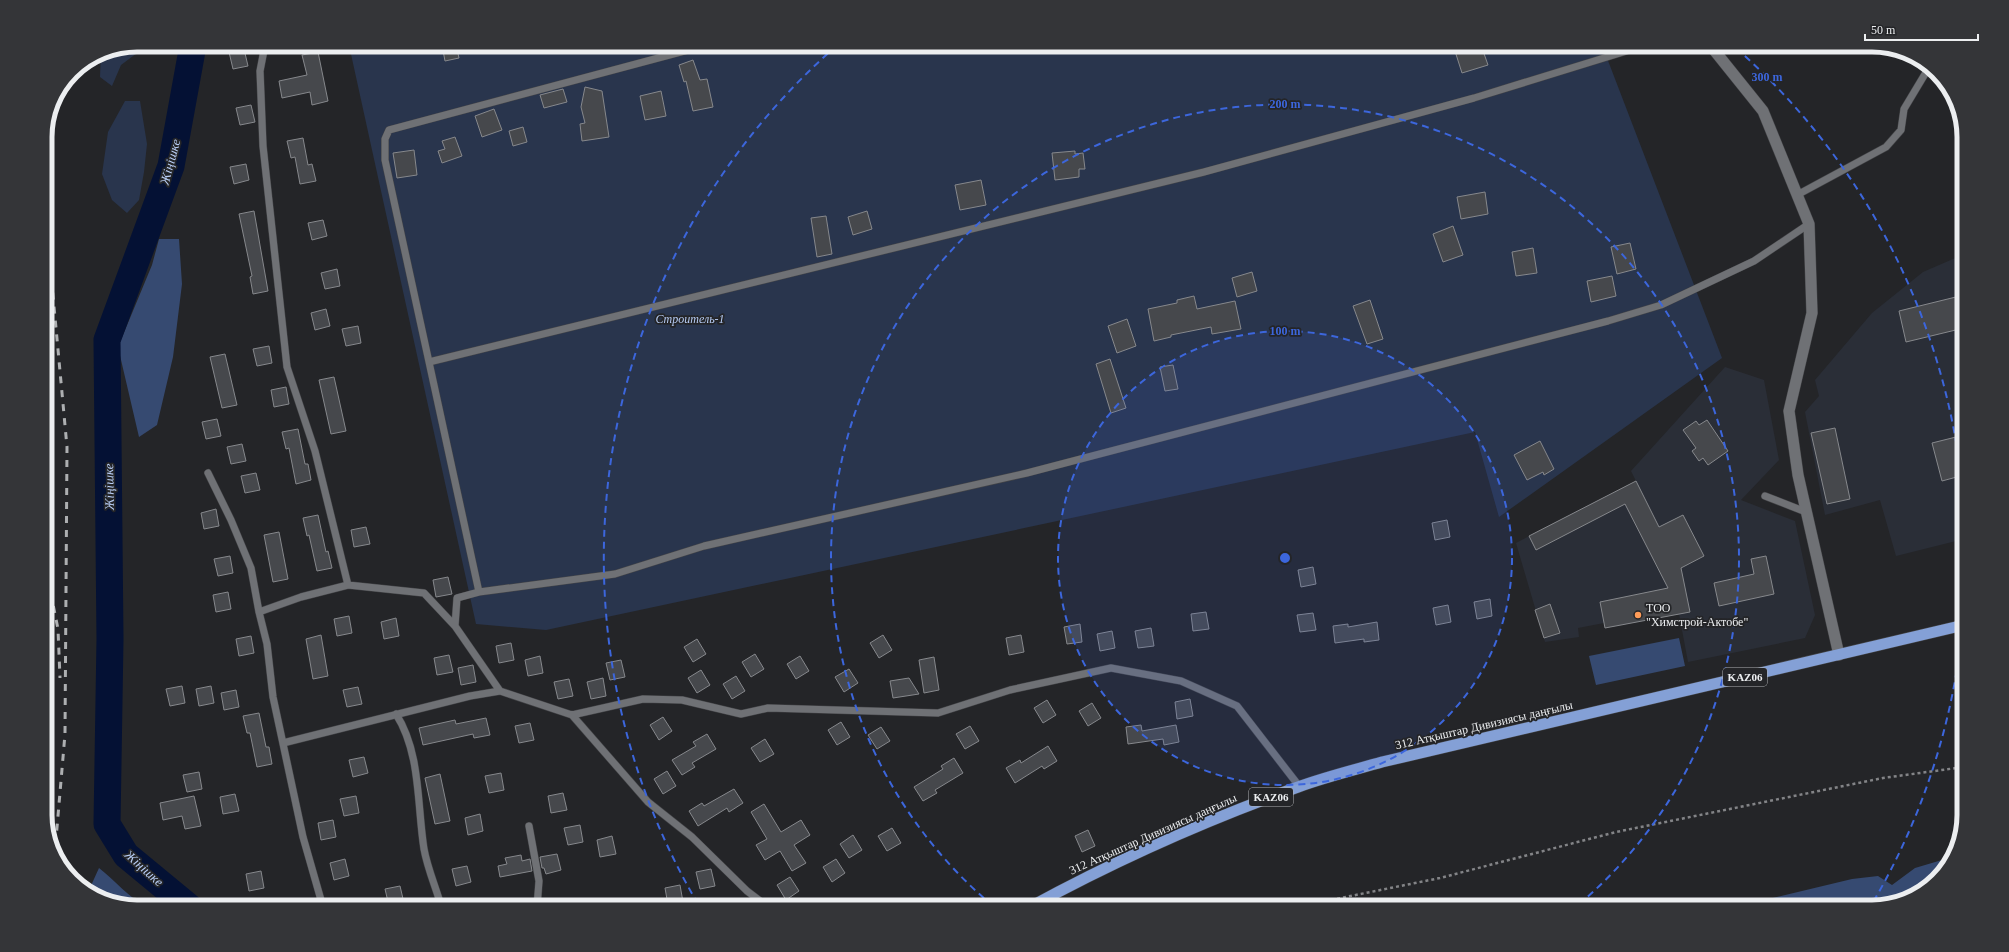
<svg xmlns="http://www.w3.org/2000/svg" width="2009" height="952" font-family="Georgia,serif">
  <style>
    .built { fill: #2a2e37 }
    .green { fill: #29354d }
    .forest { fill: #364a71 }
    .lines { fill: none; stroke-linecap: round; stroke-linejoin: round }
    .river { stroke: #041134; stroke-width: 27 }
    .building { fill: #46484c; stroke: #86888c }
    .service-casing { stroke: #434447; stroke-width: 8 }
    .minor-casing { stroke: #434447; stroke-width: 12 }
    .trunk-casing { stroke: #434447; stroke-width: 12 }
    .path { stroke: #838487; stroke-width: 2.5; stroke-dasharray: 3 3; stroke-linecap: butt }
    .service { stroke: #6f7175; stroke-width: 7 }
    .minor { stroke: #6f7175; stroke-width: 11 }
    .trunk { stroke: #84a0d6; stroke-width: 11 }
    .rail { stroke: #adafb1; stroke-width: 3; stroke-dasharray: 7 7; stroke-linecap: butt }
    .ring { fill: none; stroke: #3c66dc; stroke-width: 2; stroke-dasharray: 7 5 }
    .poi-dot { fill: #fe9b58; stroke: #242528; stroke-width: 1.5 }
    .labels { text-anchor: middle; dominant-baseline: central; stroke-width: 3.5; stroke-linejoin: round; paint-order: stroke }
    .shield { fill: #242528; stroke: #b0b2b4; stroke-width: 1 }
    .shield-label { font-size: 11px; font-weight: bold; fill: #eceef0 }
    .park-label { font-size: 12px; font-style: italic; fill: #b5caf2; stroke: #242528 }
    .poi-label { font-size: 12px; fill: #eceef0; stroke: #242528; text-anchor: start }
    .street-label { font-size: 12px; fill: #eceef0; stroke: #242528 }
    .water-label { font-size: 13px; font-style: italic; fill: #b9cef6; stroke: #242528 }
    .rim { fill: none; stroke: #eceef0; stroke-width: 5 }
    .centre { fill: #3c66dc; stroke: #242528; stroke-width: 2 }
    .ring-label { font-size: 12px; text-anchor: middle; font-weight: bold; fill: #3c66dc; stroke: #242528; stroke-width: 3.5; stroke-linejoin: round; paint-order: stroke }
  </style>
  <rect width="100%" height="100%" fill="#242528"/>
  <!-- built -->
  <path class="built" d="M 1960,256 L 1964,263 L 1964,539 L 1896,556 L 1880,500 L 1825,515 L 1805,412 L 1819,396 L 1815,380 L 1872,313 L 1923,272 Z
    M 1725,367 L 1764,380 L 1779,460 L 1741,500 L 1795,521 L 1815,615 L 1805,638 L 1688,662 L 1679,614 L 1605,628 L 1604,623 L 1578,628 L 1579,637 L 1545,642 L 1516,543 L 1636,481 L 1631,471 Z"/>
  <!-- green -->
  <path class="green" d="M 137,45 L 137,53 L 121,65 L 112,86 L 100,77 L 101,52 Z
    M 349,45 L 1602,45 L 1722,358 L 1499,517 L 1475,432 L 546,630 L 476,624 Z
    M 125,101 L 140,101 L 147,144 L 144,172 L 139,200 L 127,213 L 112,200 L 102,174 L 108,132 Z"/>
  <!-- forest -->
  <path class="forest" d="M 159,239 L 179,239 L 182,284 L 173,357 L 157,425 L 139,437 L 118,347 L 152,265 Z
    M 1679,638 L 1685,666 L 1596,685 L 1589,656 Z
    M 1952,857 L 1923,891 L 1872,907 L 1735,907 L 1852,879 L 1878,876 L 1892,885 L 1915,868 Z
    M 99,868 C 113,879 131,899 146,907 L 101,900 L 89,890 Z"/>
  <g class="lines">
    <!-- river -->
    <path class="river" d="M 189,907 L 126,855 L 107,824 L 110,639 L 107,340 L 171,166 L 193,45"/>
  </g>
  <!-- building -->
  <path class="building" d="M 442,45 L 456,45 L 459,58 L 445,61 Z
    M 1462,45 L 1481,45 L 1488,65 L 1462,73 L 1454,48 Z
    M 244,49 L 248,66 L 233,69 L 229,52 Z
    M 318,52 L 328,101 L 312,105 L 310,92 L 282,98 L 279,81 L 307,75 L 302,55 Z
    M 693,60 L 700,80 L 707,79 L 713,107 L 693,111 L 686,81 L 684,82 L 679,65 Z
    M 585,87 L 602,91 L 609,137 L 582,141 L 580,124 L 585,123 L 581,107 Z
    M 563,89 L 567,102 L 544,108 L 540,95 Z
    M 661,91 L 666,116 L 645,120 L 640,96 Z
    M 251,105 L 255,122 L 240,125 L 236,108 Z
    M 494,109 L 502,130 L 482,137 L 475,116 Z
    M 523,127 L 527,142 L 513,146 L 509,131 Z
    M 455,137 L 462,156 L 442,163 L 438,151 L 445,149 L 442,141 Z
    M 303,138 L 308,165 L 312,164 L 316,181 L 300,184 L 295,157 L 291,158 L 287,141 Z
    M 414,150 L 417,175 L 397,178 L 393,153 Z
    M 1075,151 L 1075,154 L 1083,153 L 1085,169 L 1079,169 L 1079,177 L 1055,180 L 1052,153 Z
    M 246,164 L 249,180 L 234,184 L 230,167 Z
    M 981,180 L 986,205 L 960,210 L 955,185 Z
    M 1485,192 L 1488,214 L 1461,219 L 1457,197 Z
    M 254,211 L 268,291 L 253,294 L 250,277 L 252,276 L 239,214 Z
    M 867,211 L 872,229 L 853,235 L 848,217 Z
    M 826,216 L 832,254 L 817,257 L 811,218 Z
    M 323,220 L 327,236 L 312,240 L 308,223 Z
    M 1453,226 L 1463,255 L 1443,262 L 1433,234 Z
    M 1630,243 L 1636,269 L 1617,274 L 1611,247 Z
    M 1533,248 L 1537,273 L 1516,276 L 1512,252 Z
    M 337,269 L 340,286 L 325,289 L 321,273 Z
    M 1252,272 L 1257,291 L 1237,297 L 1232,278 Z
    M 1612,276 L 1616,296 L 1591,302 L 1587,281 Z
    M 1964,295 L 1964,328 L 1906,342 L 1899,311 Z
    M 1194,296 L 1197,309 L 1235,301 L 1241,329 L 1212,334 L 1211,327 L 1171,335 L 1171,337 L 1154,341 L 1148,309 L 1177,303 L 1177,300 Z
    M 1370,300 L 1383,339 L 1367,344 L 1353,306 Z
    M 326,309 L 330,326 L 315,330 L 311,313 Z
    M 1127,319 L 1136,346 L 1117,353 L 1108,326 Z
    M 358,326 L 361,343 L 346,346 L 342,329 Z
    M 269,346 L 272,363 L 257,366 L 253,349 Z
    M 225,354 L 237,405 L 222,408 L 210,357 Z
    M 1110,359 L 1126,408 L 1111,413 L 1096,364 Z
    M 1173,365 L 1178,389 L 1165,391 L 1160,367 Z
    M 334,377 L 346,431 L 331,434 L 319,380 Z
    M 286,387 L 289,404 L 274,407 L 271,390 Z
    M 217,419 L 221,436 L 206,439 L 202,422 Z
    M 1707,420 L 1728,451 L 1708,465 L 1703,458 L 1699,461 L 1692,451 L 1696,448 L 1683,430 L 1696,421 L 1699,425 Z
    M 1835,428 L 1850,499 L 1827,504 L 1811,433 Z
    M 298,429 L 305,464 L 308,464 L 311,480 L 296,484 L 289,448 L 286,449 L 282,432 Z
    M 1964,435 L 1964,475 L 1942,481 L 1932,443 Z
    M 1540,441 L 1554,469 L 1544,475 L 1543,472 L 1527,480 L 1514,455 Z
    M 242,444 L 246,461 L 231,464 L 227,447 Z
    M 256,473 L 260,490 L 245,493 L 241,476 Z
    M 1636,481 L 1659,527 L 1683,515 L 1704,556 L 1681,568 L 1690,612 L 1605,628 L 1600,602 L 1668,588 L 1625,504 L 1536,550 L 1529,536 Z
    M 216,509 L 219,526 L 204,529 L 201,513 Z
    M 318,515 L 326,552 L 328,551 L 332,568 L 317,571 L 309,535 L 307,536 L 303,518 Z
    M 1447,520 L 1450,537 L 1435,540 L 1432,523 Z
    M 366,527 L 370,544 L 354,547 L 351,530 Z
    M 279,532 L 288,579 L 273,582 L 264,535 Z
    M 230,556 L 233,573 L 218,576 L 214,559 Z
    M 1766,556 L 1774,594 L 1719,606 L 1714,583 L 1754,574 L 1751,559 Z
    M 1313,567 L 1316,584 L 1301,587 L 1298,570 Z
    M 448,577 L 452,594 L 436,597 L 433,580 Z
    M 228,592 L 231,609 L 216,612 L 213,595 Z
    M 1490,599 L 1492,616 L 1477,619 L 1474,602 Z
    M 1550,604 L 1560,633 L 1544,638 L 1535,610 Z
    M 1448,605 L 1451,622 L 1436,625 L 1433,608 Z
    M 1206,612 L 1209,629 L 1193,631 L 1191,614 Z
    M 1313,613 L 1316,630 L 1300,632 L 1297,615 Z
    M 349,616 L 352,633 L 337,636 L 334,619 Z
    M 396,618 L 399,636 L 384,639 L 381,622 Z
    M 1377,622 L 1379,640 L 1364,642 L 1364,639 L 1335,643 L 1333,626 L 1348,624 L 1348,627 Z
    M 1080,624 L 1082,642 L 1067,644 L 1064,627 Z
    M 1151,628 L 1154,646 L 1138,648 L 1135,631 Z
    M 1112,631 L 1115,648 L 1100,651 L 1097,634 Z
    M 321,635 L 328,676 L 313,679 L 306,639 Z
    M 883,635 L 892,650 L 879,658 L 870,643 Z
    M 1021,635 L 1024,652 L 1009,655 L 1006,638 Z
    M 251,636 L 254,653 L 239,656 L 236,639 Z
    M 697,639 L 706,654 L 693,662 L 684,647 Z
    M 511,643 L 514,660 L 499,663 L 496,646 Z
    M 755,654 L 764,669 L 751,677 L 742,662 Z
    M 449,655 L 453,672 L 437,675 L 434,658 Z
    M 540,656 L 543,673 L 528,676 L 525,660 Z
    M 800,656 L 809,671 L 796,679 L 787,664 Z
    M 934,657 L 939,690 L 924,693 L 919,660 Z
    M 621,660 L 625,677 L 610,680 L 606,663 Z
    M 473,665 L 476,682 L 461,685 L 458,668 Z
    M 849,669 L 858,683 L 844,692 L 835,677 Z
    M 701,670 L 710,685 L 697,693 L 688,678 Z
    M 736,676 L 745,691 L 732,699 L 723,684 Z
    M 603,678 L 606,696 L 591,699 L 587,682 Z
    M 909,678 L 919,694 L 893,698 L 890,681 Z
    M 569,679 L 573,696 L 558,699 L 554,682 Z
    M 182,686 L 185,703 L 170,706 L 166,689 Z
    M 211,686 L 214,703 L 199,706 L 196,689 Z
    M 358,687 L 362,704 L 347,707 L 343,690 Z
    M 236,690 L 239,707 L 224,710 L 221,693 Z
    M 1190,699 L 1193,716 L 1177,719 L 1175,702 Z
    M 1047,700 L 1056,715 L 1043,723 L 1034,708 Z
    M 1092,703 L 1101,718 L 1088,726 L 1079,711 Z
    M 259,713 L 266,747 L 269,747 L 272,764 L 257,767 L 250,733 L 247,733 L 243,716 Z
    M 663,717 L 672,731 L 659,740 L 650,725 Z
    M 486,718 L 490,735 L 474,738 L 473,734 L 423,745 L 419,728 L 455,720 L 456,724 Z
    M 841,722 L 850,737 L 837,745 L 828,730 Z
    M 530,723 L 534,740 L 519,743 L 515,726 Z
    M 1141,725 L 1142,731 L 1176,725 L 1179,742 L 1164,745 L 1163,739 L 1128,744 L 1126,727 Z
    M 970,726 L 979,741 L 965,749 L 956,734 Z
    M 881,727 L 890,741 L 877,749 L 868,735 Z
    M 707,734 L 716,749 L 692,763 L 695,767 L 682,775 L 672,760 L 696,746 L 693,742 Z
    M 765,739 L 774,754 L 760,762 L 751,748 Z
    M 1048,746 L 1057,761 L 1044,769 L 1042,766 L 1015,783 L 1006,768 L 1020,760 L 1021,763 Z
    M 364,757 L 368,773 L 353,777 L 349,760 Z
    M 954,758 L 963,773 L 935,790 L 937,793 L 923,801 L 914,787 L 943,769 L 941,766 Z
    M 667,771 L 676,786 L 663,794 L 654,779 Z
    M 199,772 L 202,789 L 187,792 L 183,775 Z
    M 501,773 L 504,790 L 489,793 L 485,776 Z
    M 440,774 L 450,821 L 435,824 L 425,778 Z
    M 734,789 L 743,803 L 729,812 L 727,808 L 698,826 L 689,811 L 702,803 L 704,806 Z
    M 563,793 L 567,810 L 551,813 L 548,796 Z
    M 235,794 L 239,811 L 223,814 L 220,797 Z
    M 194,796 L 201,826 L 185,829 L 182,816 L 163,820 L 160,803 Z
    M 356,796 L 359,813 L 344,816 L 340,799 Z
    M 764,804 L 781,832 L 801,820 L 810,835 L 794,845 L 806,863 L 792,871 L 780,851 L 765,860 L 756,845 L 767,839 L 751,812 Z
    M 480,814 L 483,831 L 468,835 L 465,818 Z
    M 333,820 L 336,837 L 321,840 L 318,823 Z
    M 580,825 L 583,842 L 568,845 L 564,828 Z
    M 892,828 L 901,843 L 887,851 L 878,836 Z
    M 1088,830 L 1095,846 L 1082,852 L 1075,836 Z
    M 853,835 L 862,850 L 849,858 L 840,844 Z
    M 612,836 L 616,854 L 600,857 L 597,840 Z
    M 557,854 L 561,870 L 546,874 L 544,868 L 542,868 L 540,857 Z
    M 521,855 L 522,861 L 530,859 L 532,871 L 500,877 L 498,866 L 507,864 L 505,858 Z
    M 345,859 L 349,876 L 334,880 L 330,863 Z
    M 836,859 L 845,873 L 832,882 L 823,867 Z
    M 467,866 L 471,882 L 456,886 L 452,869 Z
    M 711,869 L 715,886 L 700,889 L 696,872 Z
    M 261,871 L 264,888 L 249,891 L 246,874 Z
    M 790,877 L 799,891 L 786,900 L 777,885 Z
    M 680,885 L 683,902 L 668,905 L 665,888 Z
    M 400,886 L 404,903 L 389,906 L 385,889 Z"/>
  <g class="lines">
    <defs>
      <path id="service" d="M 265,45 L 260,71 L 263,146 L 287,367 L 315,451 L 348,585 L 424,593 L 455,626
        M 707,45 L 389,130 L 385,139 L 385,160 L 429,362 L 1204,172 L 1474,98 L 1646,45
        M 1797,195 L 1886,147 L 1901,130 L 1904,109 L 1928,69
        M 429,362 L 479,592 L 457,598 L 455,626 L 500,691 L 572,715 L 643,699 L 682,700 L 741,714 L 768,708 L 938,713 L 1010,690 L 1111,668 L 1181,681 L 1237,706 L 1299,786
        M 208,473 L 231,520 L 251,568 L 259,612 L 301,597 L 348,585
        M 1765,496 L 1806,512
        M 479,592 L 615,574 L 704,546 L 1027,473 L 1608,321 L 1661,305 L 1754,261 L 1809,224
        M 259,612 L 267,644 L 273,697 L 303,837 L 323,907
        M 396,714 C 421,753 417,805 424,849 C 427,866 434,883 439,899 L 439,907
        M 572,715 L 648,802 L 692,837 L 747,891 L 768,907
        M 283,743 L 470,696 L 500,691
        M 529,826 L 539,881 L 537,907"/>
      <path id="minor" d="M 1710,45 L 1763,111 L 1809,224 L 1812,313 L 1789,411 L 1798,475 L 1839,655"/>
      <path id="trunk" d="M 1030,907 C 1116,860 1206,820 1298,787 C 1325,777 1354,770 1382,762 L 1964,625"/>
    </defs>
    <!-- service casing -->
    <use href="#service" class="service-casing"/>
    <!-- minor casing -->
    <use href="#minor" class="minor-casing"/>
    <!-- trunk casing -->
    <use href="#trunk" class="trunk-casing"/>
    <!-- path -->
    <path class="path" d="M 1296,907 L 1440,878 L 1616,832 L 1883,778 L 1964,767"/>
    <!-- service -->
    <use href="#service" class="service"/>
    <!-- minor -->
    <use href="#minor" class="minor"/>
    <!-- trunk -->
    <use href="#trunk" class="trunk"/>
    <!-- rail -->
    <path class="rail" d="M 45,209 L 67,447 L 65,734 L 55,851
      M 45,565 L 58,629 L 60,678"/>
  </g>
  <!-- distance rings -->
  <circle cx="1285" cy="558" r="227" fill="#3c66dc" fill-opacity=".12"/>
  <g class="ring">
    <circle cx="1285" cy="558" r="227"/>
    <path d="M993 906A454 454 0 1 1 1577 906"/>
    <path d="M1964 611A681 681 0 0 1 1872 904M698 904A681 681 0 0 1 834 48M1736 48A681 681 0 0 1 1964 505"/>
  </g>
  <!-- markers -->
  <circle class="poi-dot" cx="1638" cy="615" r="4"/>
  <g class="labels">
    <!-- shield labels -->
    <g class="shield">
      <rect x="1723" y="668" width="44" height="18" rx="3"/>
      <rect x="1249" y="788" width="44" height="18" rx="3"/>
    </g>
    <g class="shield-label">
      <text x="1745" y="677">KАZ06</text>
      <text x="1271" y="797">KАZ06</text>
    </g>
    <!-- park labels -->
    <g class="park-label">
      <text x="690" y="319">Строитель-1</text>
    </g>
    <!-- poi labels -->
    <g class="poi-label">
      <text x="1646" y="608">ТОО<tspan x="1646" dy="14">"Химстрой-Актобе"</tspan></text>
    </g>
    <!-- street labels -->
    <g class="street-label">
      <text transform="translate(1484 725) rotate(-13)">312 Атқыштар Дивизиясы даңғылы</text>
      <text transform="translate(1153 834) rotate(-24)">312 Атқыштар Дивизиясы даңғылы</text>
    </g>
    <!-- water labels -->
    <g class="water-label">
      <text transform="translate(170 162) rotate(-75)">Жіңішке</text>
      <text transform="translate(109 487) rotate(-91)">Жіңішке</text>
      <text transform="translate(144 868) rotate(42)">Жіңішке</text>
    </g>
  </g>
  <!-- crop -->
  <path d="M0 0H2009V952H0ZM137 52H1872A85 85 0 0 1 1957 137V815A85 85 0 0 1 1872 900H137A85 85 0 0 1 52 815V137A85 85 0 0 1 137 52Z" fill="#343538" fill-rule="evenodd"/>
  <path class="rim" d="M137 52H1872A85 85 0 0 1 1957 137V815A85 85 0 0 1 1872 900H137A85 85 0 0 1 52 815V137A85 85 0 0 1 137 52Z"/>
  <circle cx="1285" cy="558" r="6" class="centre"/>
  <g class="ring-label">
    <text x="1767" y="81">300 m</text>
    <text x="1285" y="108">200 m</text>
    <text x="1285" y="335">100 m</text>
  </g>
  <!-- scale -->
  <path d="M1865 34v6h113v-6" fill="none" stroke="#eceef0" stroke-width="2"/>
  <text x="1871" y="34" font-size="12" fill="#eceef0" stroke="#242528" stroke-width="3" paint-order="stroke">50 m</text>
</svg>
